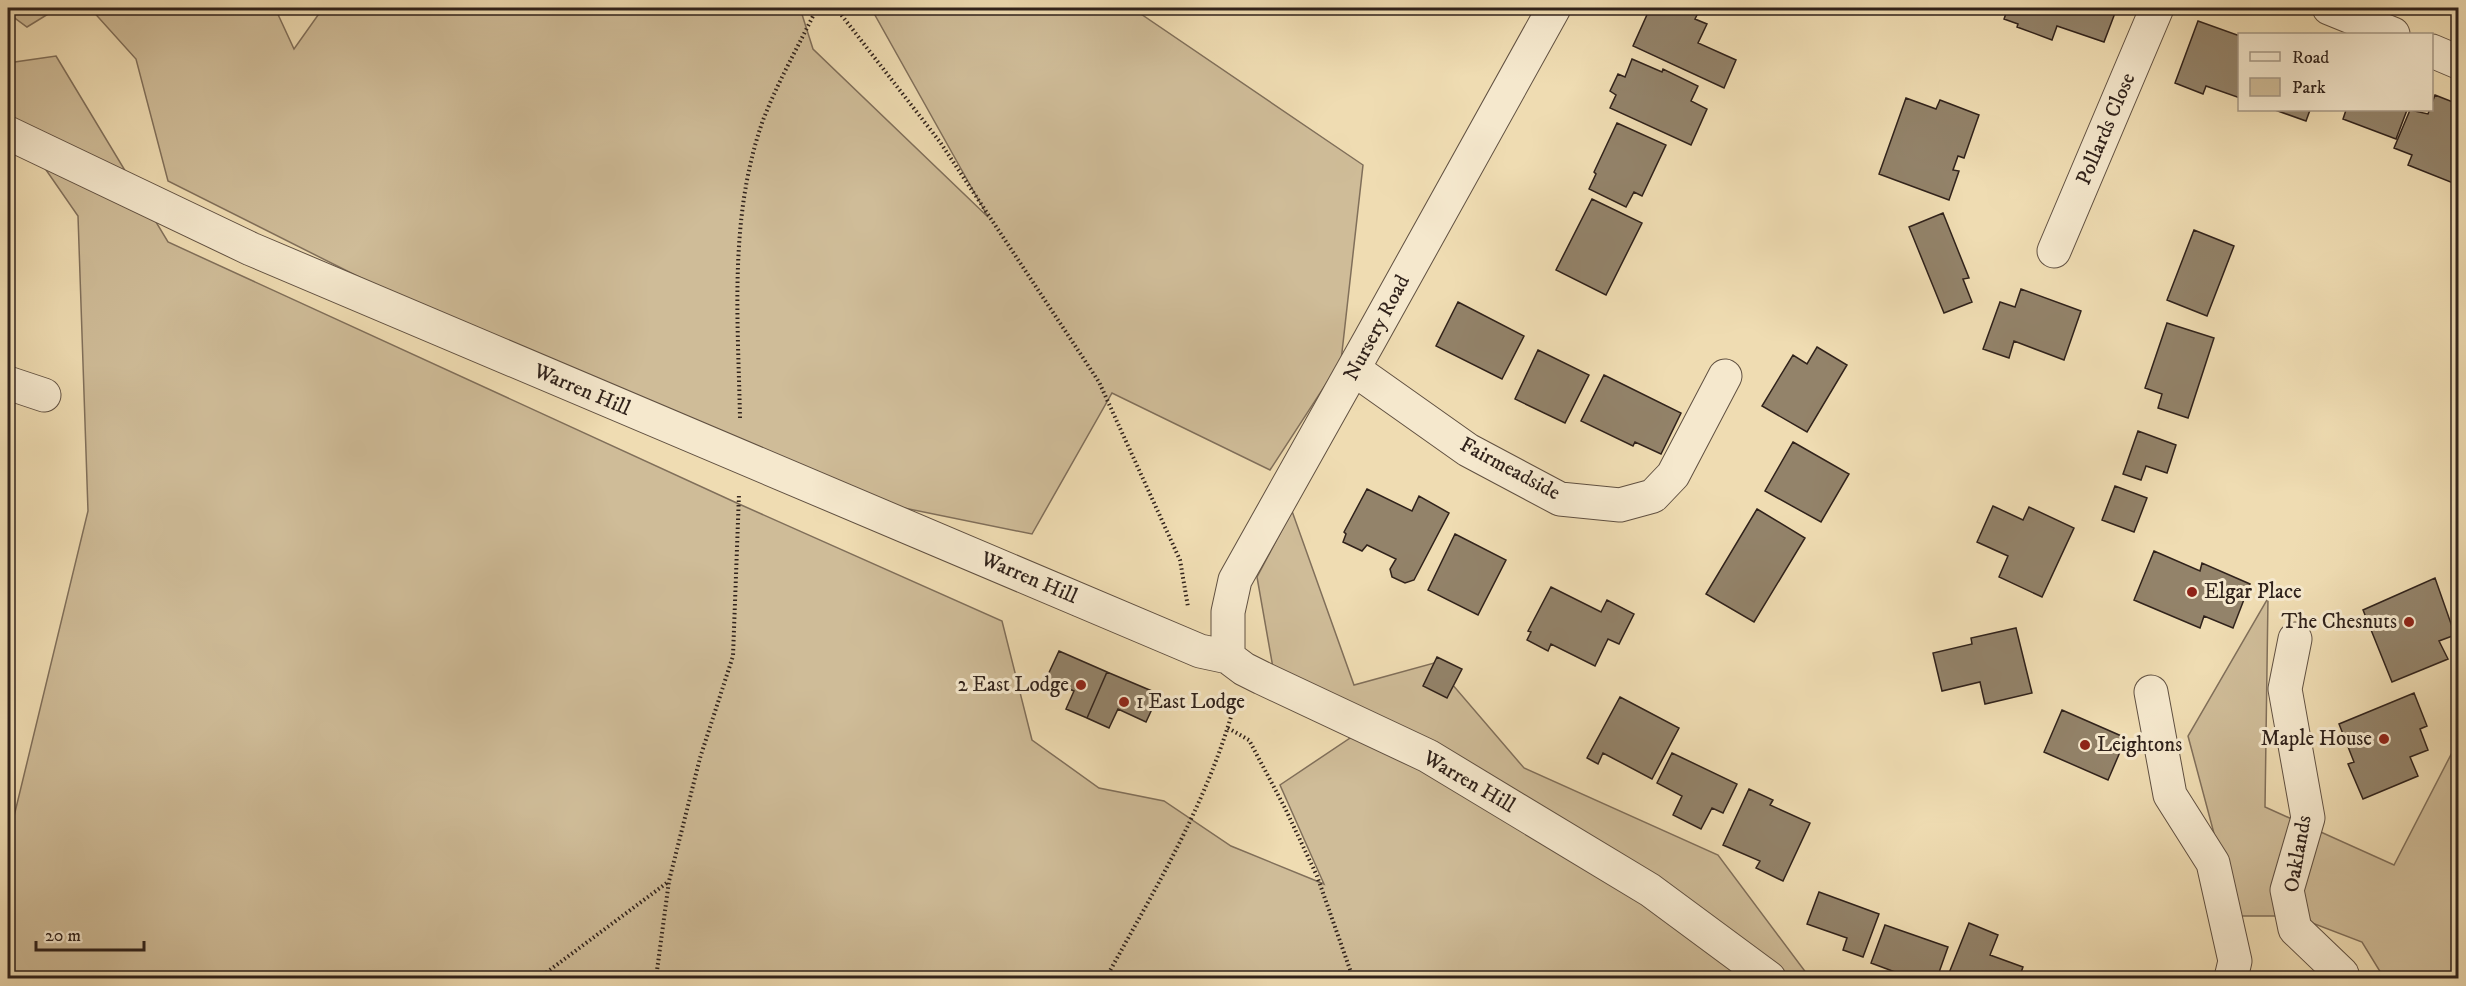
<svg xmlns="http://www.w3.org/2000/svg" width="2466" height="986" font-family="'IM FELL DW Pica',serif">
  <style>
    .green { fill: #cfbc98; stroke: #806f5a; stroke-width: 1.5 }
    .building { fill: #93836a; stroke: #30221b; stroke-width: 1.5 }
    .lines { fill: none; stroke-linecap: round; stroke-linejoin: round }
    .minor-casing { stroke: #605041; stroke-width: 35 }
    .path { stroke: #30221b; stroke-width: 4; stroke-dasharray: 1.5 3; stroke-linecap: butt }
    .minor { stroke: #f5e8cd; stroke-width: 33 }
    .poi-dot { fill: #8f2418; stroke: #f5e8cd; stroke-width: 2 }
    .labels { text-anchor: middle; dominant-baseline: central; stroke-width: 6; stroke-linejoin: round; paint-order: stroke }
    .street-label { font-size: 21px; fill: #30221b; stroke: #f5e8cd }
    .poi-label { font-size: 21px; fill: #30221b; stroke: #f5e8cd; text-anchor: start }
  </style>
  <rect width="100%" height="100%" fill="#efdcb2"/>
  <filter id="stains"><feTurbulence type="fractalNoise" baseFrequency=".00333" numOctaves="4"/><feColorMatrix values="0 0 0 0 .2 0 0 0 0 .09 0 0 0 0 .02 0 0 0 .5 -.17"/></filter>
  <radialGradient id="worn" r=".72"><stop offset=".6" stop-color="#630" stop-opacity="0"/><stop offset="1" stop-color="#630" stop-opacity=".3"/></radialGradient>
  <!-- green -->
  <path class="green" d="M 8,8 L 58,8 L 27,27 L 8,13 Z
    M 90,8 L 275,8 L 294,49 L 323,8 L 800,8 L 813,49 L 988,217 L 871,8 L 1132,8 L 1363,165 L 1341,361 L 1270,470 L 1112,393 L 1032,534 L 845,496 L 397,296 L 168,181 L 136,59 Z
    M 56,56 L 168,242 L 739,504 L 1002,621 L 1032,740 L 1099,788 L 1164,801 L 1231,846 L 1324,884 L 1280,785 L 1353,736 L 1276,685 L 1257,577 L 1292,511 L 1354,685 L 1434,663 L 1524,768 L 1718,855 L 1810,978 L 8,978 L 8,841 L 88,511 L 78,216 L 8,115 L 8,63 Z
    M 2268,598 L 2265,807 L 2394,865 L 2458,741 L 2458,954 L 2456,978 L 2384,978 L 2362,942 L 2294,916 L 2236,916 L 2188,736 Z"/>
  <!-- building -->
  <path class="building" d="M 1650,8 L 1685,8 L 1698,13 L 1695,19 L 1707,24 L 1698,43 L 1736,60 L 1724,88 L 1633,46 Z
    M 2008,8 L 2098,8 L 2115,13 L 2104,42 L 2057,26 L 2052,40 L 2017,27 L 2018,24 L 2004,19 Z
    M 2198,21 L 2240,36 L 2240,98 L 2206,86 L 2203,94 L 2175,83 Z
    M 1632,59 L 1662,72 L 1663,69 L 1698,86 L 1691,101 L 1707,109 L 1691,145 L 1610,108 L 1616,95 L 1610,91 L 1618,74 L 1625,77 Z
    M 2435,95 L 2458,104 L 2458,185 L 2408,165 L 2412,155 L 2394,148 L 2410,110 L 2428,114 Z
    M 1906,98 L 1936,109 L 1940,100 L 1979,115 L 1964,158 L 1958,156 L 1953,170 L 1959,171 L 1949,200 L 1879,174 Z
    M 2275,110 L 2310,110 L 2306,121 Z
    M 2346,110 L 2407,110 L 2396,139 L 2343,119 Z
    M 1617,123 L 1666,145 L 1642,196 L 1634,192 L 1626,207 L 1589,189 L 1596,174 L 1594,172 Z
    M 1592,199 L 1642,223 L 1606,295 L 1556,270 Z
    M 1943,213 L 1969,278 L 1963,279 L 1972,302 L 1944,313 L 1909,227 Z
    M 2194,230 L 2234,246 L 2207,316 L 2167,300 Z
    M 2021,289 L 2081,311 L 2064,360 L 2014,341 L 2009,358 L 1983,349 L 2000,302 L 2015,307 Z
    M 1458,302 L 1524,336 L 1502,379 L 1436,346 Z
    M 2167,323 L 2214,338 L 2188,418 L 2158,408 L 2162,394 L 2145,388 Z
    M 1817,347 L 1847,365 L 1807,432 L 1762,406 L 1793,355 L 1807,364 Z
    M 1538,350 L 1589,375 L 1565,423 L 1515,399 Z
    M 1604,375 L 1681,413 L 1661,454 L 1635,442 L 1633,446 L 1581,421 Z
    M 2138,431 L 2176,445 L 2167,473 L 2146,466 L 2141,480 L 2123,474 Z
    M 1793,442 L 1849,474 L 1821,522 L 1765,491 Z
    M 2115,486 L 2147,498 L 2134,532 L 2102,520 Z
    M 1367,489 L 1412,511 L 1419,496 L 1449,513 L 1414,580 L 1405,583 L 1392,577 L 1390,569 L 1396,559 L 1367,545 L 1362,551 L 1343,542 L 1346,534 L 1344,532 Z
    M 1993,506 L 2023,520 L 2029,507 L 2074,528 L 2042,597 L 1999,577 L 2008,556 L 1977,542 Z
    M 1757,509 L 1805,538 L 1754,622 L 1706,594 Z
    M 1455,534 L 1506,560 L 1478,615 L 1428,590 Z
    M 2154,551 L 2200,571 L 2202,563 L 2250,584 L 2233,628 L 2204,616 L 2200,628 L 2134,600 Z
    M 2435,578 L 2455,635 L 2439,641 L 2448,659 L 2392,682 L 2363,610 Z
    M 1551,587 L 1601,612 L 1607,600 L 1634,614 L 1619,644 L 1608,639 L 1595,666 L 1551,644 L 1548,651 L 1527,640 L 1531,632 L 1528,631 Z
    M 2016,628 L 2032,693 L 1985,704 L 1980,682 L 1942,691 L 1933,653 L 1972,644 L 1971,638 Z
    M 1059,651 L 1107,672 L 1087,718 L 1066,709 L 1074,691 L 1046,679 Z
    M 1437,657 L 1462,669 L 1447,698 L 1423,686 Z
    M 1107,672 L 1159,694 L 1146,722 L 1118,709 L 1109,728 L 1087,718 Z
    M 2414,693 L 2427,726 L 2420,729 L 2428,750 L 2410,757 L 2418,776 L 2363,799 L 2348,764 L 2354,762 L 2339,724 Z
    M 1620,697 L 1679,728 L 1652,779 L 1603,753 L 1598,764 L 1587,758 Z
    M 2062,710 L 2126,738 L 2108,780 L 2044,752 Z
    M 1672,753 L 1737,784 L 1723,813 L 1712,808 L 1701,829 L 1673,815 L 1682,796 L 1657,783 Z
    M 1749,789 L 1773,800 L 1770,805 L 1810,823 L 1783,881 L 1756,868 L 1760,861 L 1723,845 Z
    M 1819,892 L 1879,914 L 1863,957 L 1843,950 L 1847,938 L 1807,924 Z
    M 1969,923 L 1998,935 L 1990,955 L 2023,967 L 2019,978 L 1947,978 Z
    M 1885,925 L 1948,947 L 1937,978 L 1911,978 L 1871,963 Z"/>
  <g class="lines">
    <defs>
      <path id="minor" d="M 2329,8 L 2393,34
        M 2432,51 L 2458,62
        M 8,133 L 251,249 L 1200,651 L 1228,657 L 1244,669 L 1262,678 L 1428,756 L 1650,890 L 1769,978
        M 2054,251 L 2157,8
        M 1355,370 L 1468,450 L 1560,499 L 1620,505 L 1653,496 L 1673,475 L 1725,376
        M 8,383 L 44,395
        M 2295,639 L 2285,689 L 2308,818 L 2287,890 L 2295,929 L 2342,974 L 2343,978
        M 1228,657 L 1228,612 L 1235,580 C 1343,390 1447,199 1554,8
        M 2151,692 L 2170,795 L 2213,863 L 2235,961 L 2231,978"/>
    </defs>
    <!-- minor casing -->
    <use href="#minor" class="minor-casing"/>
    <!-- path -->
    <path class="path" d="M 836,8 L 940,142 L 1099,382 L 1180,560 L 1188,607
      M 740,418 C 738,318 729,219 762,123 C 776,85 799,45 817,8
      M 1228,728 L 1249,740 L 1285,808 L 1317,876 L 1353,978
      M 539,978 L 668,882
      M 656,978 L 669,881 L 700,758 L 733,656 L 739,494
      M 1106,978 C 1156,887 1207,804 1235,703"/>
    <!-- minor -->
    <use href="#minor" class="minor"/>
  </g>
  <!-- markers -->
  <g class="poi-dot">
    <circle cx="2192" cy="592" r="6"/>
    <circle cx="2409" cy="622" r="6"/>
    <circle cx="1081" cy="685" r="6"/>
    <circle cx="1124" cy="702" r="6"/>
    <circle cx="2384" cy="739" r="6"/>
    <circle cx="2085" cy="745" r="6"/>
  </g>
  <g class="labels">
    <!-- street labels -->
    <g class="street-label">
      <text transform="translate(2106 129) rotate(-67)">Pollards Close</text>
      <text transform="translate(1377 328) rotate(-62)">Nursery Road</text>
      <text transform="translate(582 390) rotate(23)">Warren Hill</text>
      <text transform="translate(1510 469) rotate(28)">Fairmeadside</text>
      <text transform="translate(1029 578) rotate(23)">Warren Hill</text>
      <text transform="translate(1469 782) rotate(30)">Warren Hill</text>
      <text transform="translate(2298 854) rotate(-80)">Oaklands</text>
    </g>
    <!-- poi labels -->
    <g class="poi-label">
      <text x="2204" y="592">Elgar Place</text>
      <text x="2397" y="622" text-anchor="end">The Chesnuts</text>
      <text x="1069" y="685" text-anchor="end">2 East Lodge</text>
      <text x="1136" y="702">1 East Lodge</text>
      <text x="2372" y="739" text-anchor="end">Maple House</text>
      <text x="2097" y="745">Leightons</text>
    </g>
  </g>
  <!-- margin -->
  <rect width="2466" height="986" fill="none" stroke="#efdcb2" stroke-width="30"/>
  <rect x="9" y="9" width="2448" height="968" fill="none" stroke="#30221b" stroke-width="3"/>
  <rect x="15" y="15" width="2436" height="956" fill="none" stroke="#30221b" stroke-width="1.5"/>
  <!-- legend -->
  <rect x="2238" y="33" width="195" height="78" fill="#f5e8cd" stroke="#a69986" stroke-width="1.5"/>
  <rect x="2250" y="52" width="30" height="9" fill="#f5e8cd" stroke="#a69986" stroke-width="1.5"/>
  <text x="2292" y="63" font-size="18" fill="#30221b">Road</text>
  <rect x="2250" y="78" width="30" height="18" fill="#cfbc98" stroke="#a69986" stroke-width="1.5"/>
  <text x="2292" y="93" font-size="18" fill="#30221b">Park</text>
  <!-- scale -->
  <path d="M36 941v9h108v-9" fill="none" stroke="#30221b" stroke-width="3"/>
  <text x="45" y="941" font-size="18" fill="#30221b" stroke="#f5e8cd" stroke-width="4.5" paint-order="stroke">20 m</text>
  <rect width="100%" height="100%" filter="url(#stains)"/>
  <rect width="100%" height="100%" fill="url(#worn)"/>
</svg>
